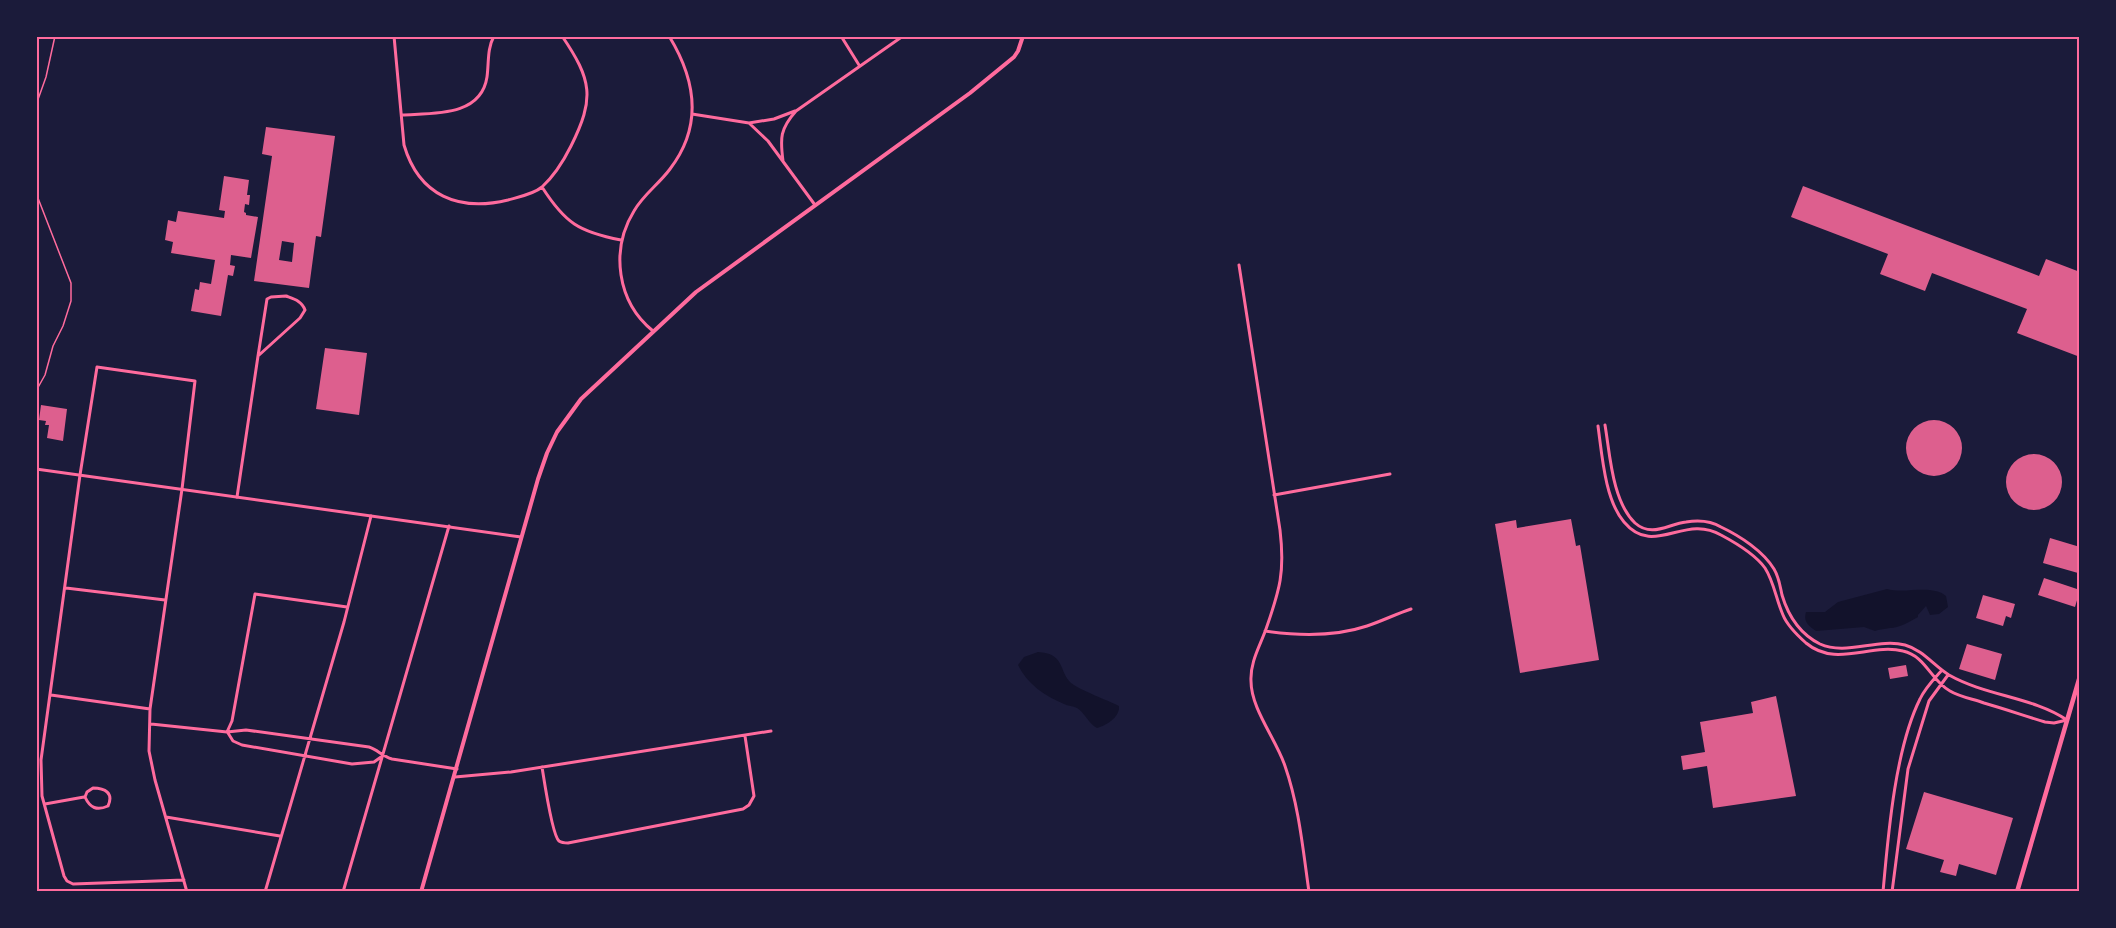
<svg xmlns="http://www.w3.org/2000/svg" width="2116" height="928" font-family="'Source Sans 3',sans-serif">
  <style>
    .water { fill: #12122b }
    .building { fill: #dd5f8e; fill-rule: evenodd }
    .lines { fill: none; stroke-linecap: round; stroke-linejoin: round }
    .path { stroke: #ff6b9d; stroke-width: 1.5 }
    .minor { stroke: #ff6b9d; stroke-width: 3 }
    .tertiary { stroke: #ff6b9d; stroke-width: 3 }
    .secondary { stroke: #ff6b9d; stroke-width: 4 }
    .primary { stroke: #ff6b9d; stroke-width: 4.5 }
    .neatline { fill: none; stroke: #ff6b9d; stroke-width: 2 }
  </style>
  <rect width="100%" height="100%" fill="#1b1b3a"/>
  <!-- water -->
  <path class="water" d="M 1887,589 C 1905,594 1932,584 1946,596 L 1948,607 L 1939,614 L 1930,615 L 1926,606 L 1918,615 L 1918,617 C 1912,620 1906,624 1900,626 C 1891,629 1883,628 1875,631 L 1864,627 L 1816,631 C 1809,626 1803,622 1806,612 L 1825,612 L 1838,602 Z
    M 1038,652 C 1065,653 1059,672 1071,683 C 1080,690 1107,700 1119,706 C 1120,717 1107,725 1097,728 C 1088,723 1085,713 1077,708 C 1073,706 1068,706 1064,704 C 1045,696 1027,684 1018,665 L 1024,657 Z"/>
  <!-- building -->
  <path class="building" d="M 266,127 L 335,136 L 321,237 L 316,236 L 309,288 L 254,281 L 272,156 L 262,154 ZM 282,241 L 294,243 L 292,262 L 279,260 Z
    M 224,176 L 249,180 L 247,195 L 250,195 L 249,205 L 245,204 L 244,212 L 246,213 L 246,215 L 258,217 L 251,258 L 231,255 L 230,265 L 235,266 L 233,276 L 228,275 L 221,316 L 191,311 L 195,289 L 199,290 L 200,282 L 211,284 L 215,260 L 171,253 L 173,242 L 165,240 L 168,220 L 176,222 L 178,211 L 224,218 L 225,211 L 219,210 Z
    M 1803,186 L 2039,276 L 2046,259 L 2080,272 L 2080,357 L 2017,333 L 2027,309 L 1932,273 L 1925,291 L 1880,274 L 1888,254 L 1791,217 Z
    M 325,348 L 367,353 L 359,415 L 316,409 Z
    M 41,405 L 67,409 L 63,441 L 47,438 L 49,425 L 45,425 L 46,421 L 39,420 Z
    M1906 448a28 28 0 1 1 56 0a28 28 0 1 1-56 0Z
    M2006 482a28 28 0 1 1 56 0a28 28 0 1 1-56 0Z
    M 1571,519 L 1576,546 L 1580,545 L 1599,660 L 1520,673 L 1495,524 L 1516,520 L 1517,528 Z
    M 2050,538 L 2080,547 L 2078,573 L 2043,563 Z
    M 2044,578 L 2080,590 L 2075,607 L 2038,595 Z
    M 1983,595 L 2015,604 L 2011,618 L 2006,616 L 2003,626 L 1976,618 Z
    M 1967,644 L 2002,654 L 1995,680 L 1959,669 Z
    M 1906,665 L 1908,676 L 1890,679 L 1888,668 Z
    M 1776,696 L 1796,796 L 1713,808 L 1707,766 L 1683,770 L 1681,756 L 1705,752 L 1700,722 L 1753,713 L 1751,702 Z
    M 1924,792 L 2013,818 L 1996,875 L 1959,864 L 1956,876 L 1940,872 L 1944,860 L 1906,849 Z"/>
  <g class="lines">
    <!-- path -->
    <path class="path" d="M 36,105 L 46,77 L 55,36
      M 36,193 L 71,283 L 71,301 L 63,326 L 53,346 L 45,375 L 36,391"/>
    <!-- minor -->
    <path class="minor" d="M 394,36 L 404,145 C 419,196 459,212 508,200 C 519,197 534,194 542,187 C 554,176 564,160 571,146 C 595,98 592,80 562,36
      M 841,36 L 859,65
      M 692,114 L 749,123 L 768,141 L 815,205
      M 402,115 C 433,113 481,117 487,77 C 489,62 487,49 494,36
      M 749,123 L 774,119 L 795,111
      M 783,161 C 780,138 780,129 796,111 L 903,36
      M 542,187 C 565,223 579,232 621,240
      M 1239,265 L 1280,530 C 1285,572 1280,589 1266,629 C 1260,646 1250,662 1251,681 C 1251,709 1276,739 1285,766 C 1299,806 1303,850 1309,892
      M 286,296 C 294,299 302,301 305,310 L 300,318 L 258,356 L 267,299 L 271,297 Z
      M 653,331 C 617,302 610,250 634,211 C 643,195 659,184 670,169 C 703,126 696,80 669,36
      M 1605,425 C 1610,454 1612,501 1635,523 C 1652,538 1668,524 1686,522 C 1698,520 1711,521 1721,527 C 1740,536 1763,551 1774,569 C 1779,577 1780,586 1782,595 C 1788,615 1800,634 1820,644 C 1846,656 1877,638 1905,645 C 1923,650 1934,666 1949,675 C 1986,696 2033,697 2067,720
      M 1598,426 C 1602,455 1605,500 1624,522 C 1654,558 1684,513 1721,535 C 1736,543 1755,554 1765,568 C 1774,582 1776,599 1783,615 C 1787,625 1797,635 1806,643 C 1836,668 1870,643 1903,651 C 1926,656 1931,681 1950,691 C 1960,697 1973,699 1984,703 C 2005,709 2025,716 2045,722 L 2054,723 L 2067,720
      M 1274,495 L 1390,474
      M 237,497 L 258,356
      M 66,588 L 165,600
      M 1265,631 C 1299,636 1334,637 1367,626 C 1382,621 1396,614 1411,609
      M 51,695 L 150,709
      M 151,724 L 227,732 L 246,730 L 369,747 C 378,750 382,756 392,759 L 457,769
      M 227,732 L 232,721 L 255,594 L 347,607
      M 228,733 L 233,741 L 242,745 L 352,764 L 374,762 L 381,757
      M 542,767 C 544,779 552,835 559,841 C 562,843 565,843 568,843 L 743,809 L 749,805 L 754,796 L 745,736
      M 455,777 L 511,772 L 771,731
      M 93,788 C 105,788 114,793 108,806 C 97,811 90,808 85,797 L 87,792 Z
      M 45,804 L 84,797
      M 166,817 L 280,836
      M 184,880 L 73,884 L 67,881 L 64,876 L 42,796 L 41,760 L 80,475 L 97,367 L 195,381 L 182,489 L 150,709 L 149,751 L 155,780 L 187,892
      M 265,892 L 344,622 L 371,516
      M 343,892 L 449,526
      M 1883,892 C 1888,836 1895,749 1920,699 C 1925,688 1934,679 1942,670
      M 1892,892 L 1908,769 L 1929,701 L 1948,675"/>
    <!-- tertiary -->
    <path class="tertiary" d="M 36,469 L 521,537"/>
    <!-- secondary -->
    <path class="secondary" d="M 421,892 L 538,479 L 547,453 L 557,432 L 581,399 L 696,292 L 970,93 L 1014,57 L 1018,51 L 1023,36"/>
    <!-- primary -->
    <path class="primary" d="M 2017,892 L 2080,676"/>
  </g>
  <!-- border -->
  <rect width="2116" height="928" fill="none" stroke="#1b1b3a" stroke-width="75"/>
  <rect x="38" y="38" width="2040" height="852" class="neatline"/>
</svg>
